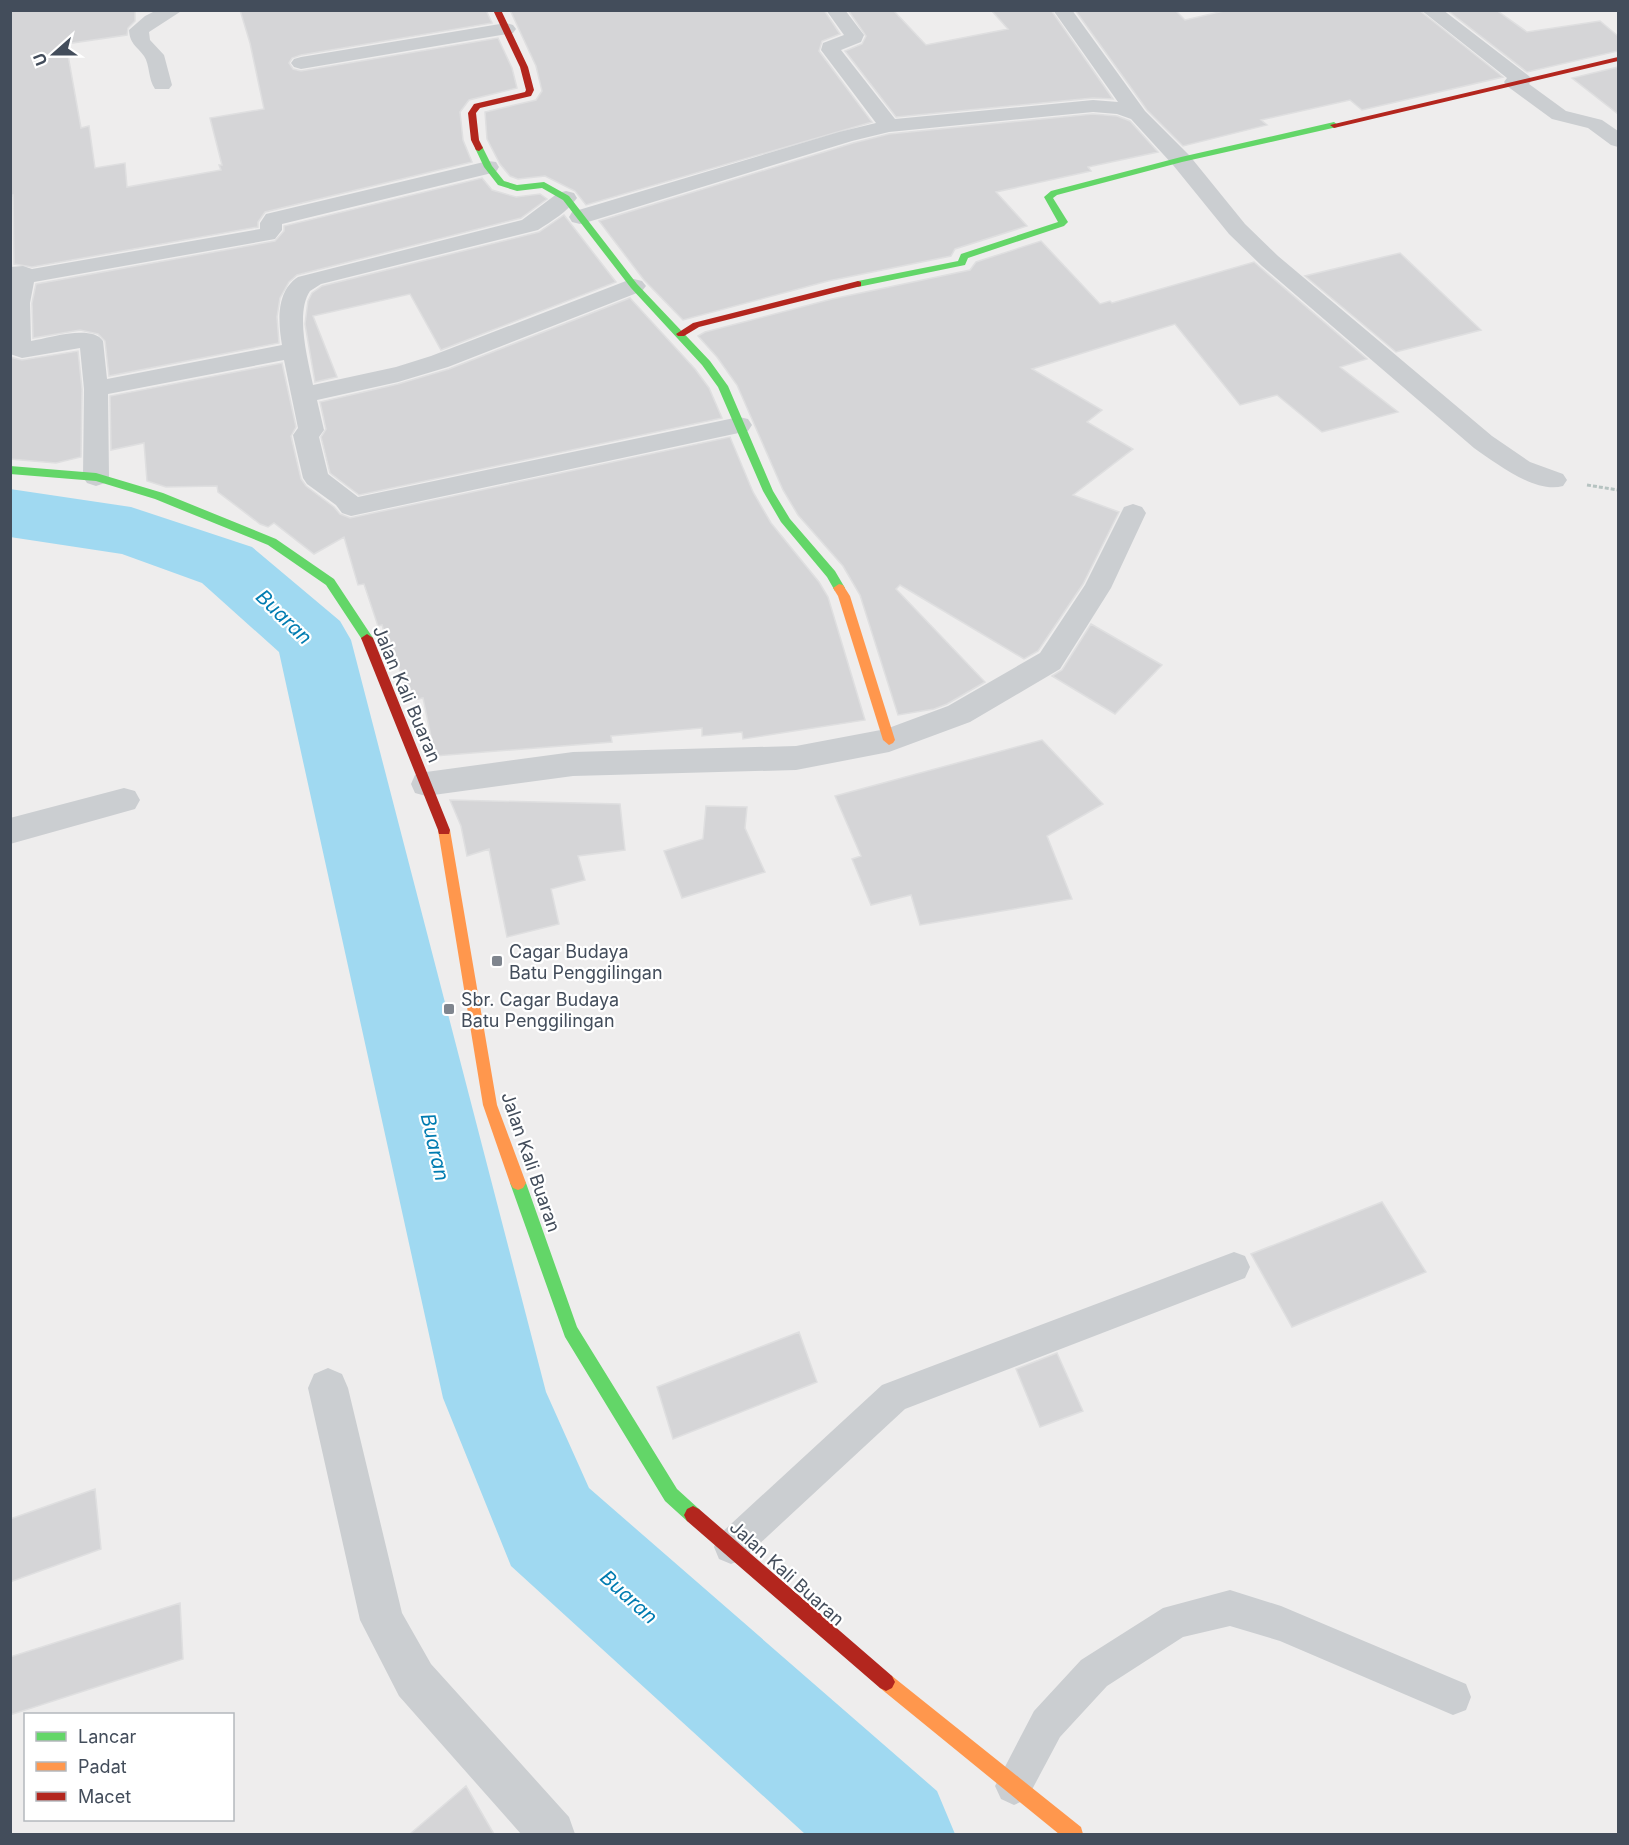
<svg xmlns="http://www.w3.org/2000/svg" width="1629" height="1845" font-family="Inter,sans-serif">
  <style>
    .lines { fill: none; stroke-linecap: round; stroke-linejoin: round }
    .river { fill: #a0d9f1; fill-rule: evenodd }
    .building { fill: #d5d5d7; stroke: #dfdfe0; stroke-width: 1.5 }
    .path { stroke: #b6c3c1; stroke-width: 3; stroke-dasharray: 4 2; stroke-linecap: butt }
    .lane { fill: #cbced1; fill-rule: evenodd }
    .street { fill: #cbced1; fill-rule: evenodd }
    .fast { fill: #63d668; fill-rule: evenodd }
    .slow { fill: #ff974d; fill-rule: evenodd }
    .jam { fill: #b3261e; fill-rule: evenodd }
    .poi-dot { fill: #7f858e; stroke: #fff; stroke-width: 2 }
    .labels { text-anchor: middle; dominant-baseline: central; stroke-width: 4.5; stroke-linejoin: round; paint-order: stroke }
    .street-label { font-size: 18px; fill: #434d5b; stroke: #fff }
    .poi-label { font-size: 18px; fill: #434d5b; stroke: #fff; text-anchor: start }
    .water-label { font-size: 20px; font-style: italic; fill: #007cb1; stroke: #fff }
  </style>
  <rect width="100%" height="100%" fill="#eeeded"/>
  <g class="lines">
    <!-- river -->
    <path class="river" d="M 10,489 L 131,507 L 252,547 L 340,621 L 351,640 L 546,1392 L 589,1488 L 937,1791 L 955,1834 L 805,1834 L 511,1566 L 443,1398 L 279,652 L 202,583 L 122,554 L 10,537 Z"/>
  </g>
  <!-- building -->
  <path class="building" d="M 10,10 L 135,10 L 135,21 L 128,28 L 127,35 L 66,44 L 81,128 L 89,126 L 95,168 L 125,163 L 127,187 L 221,170 L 219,165 L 222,165 L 210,118 L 264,109 L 250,43 L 240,10 L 486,10 L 492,23 L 301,55 L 292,58 L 289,63 L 293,69 L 301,71 L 498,38 L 512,68 L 517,88 L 469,100 L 460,112 L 463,140 L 472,162 L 265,212 L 258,222 L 258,227 L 32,267 L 14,264 L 13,195 L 10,196 Z
    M 510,10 L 824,10 L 840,34 L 822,41 L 819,51 L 872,122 L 586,205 L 575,191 L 545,176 L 518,179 L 510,176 L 500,164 L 487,139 L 485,112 L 536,100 L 542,91 L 536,66 Z
    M 848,10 L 893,10 L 926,45 L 1008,29 L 991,10 L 1051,10 L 1113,99 L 1093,98 L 896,117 L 845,51 L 862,44 L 866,36 Z
    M 1075,10 L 1175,10 L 1185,20 L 1228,10 L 1419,10 L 1503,77 L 1362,110 L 1350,100 L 1261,120 L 1267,125 L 1183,146 L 1147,110 Z
    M 1447,10 L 1496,10 L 1527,32 L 1600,21 L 1618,36 L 1618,51 L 1527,72 Z
    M 1618,67 L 1618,114 L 1572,78 Z
    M 1093,114 L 1117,116 L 1130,121 L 1158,152 L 1088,167 L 1091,171 L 996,192 L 1027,226 L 955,249 L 951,256 L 828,281 L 683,320 L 644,280 L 599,221 L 853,143 L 889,134 Z
    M 482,178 L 492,190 L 516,197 L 540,194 L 547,199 L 521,218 L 297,275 L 289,282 L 280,298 L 277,317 L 279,343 L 109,376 L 105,341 L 98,334 L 80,330 L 33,338 L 32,303 L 36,284 L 275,241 L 284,231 L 284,226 Z
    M 564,215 L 616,282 L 441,350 L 410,294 L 313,316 L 337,377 L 315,382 L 305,324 L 308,301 L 312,293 L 322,286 L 539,232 Z
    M 1041,241 L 1100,304 L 1110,301 L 1112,303 L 1254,262 L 1367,359 L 1340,367 L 1398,412 L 1322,432 L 1277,395 L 1240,405 L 1175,324 L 1032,369 L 1102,410 L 1087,422 L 1133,449 L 1073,495 L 1119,512 L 1083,584 L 1038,651 L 1024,659 L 900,585 L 896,589 L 985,682 L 947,704 L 934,709 L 898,715 L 860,595 L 843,566 L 798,515 L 783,490 L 737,385 L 717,357 L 698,336 L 705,332 L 832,299 L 970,270 L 976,262 Z
    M 1400,253 L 1481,330 L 1396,352 L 1305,276 Z
    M 630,298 L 695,369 L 709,388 L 722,418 L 359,495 L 330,473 L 321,437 L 326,429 L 320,402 L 398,384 L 449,369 Z
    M 78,351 L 82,389 L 81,457 L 56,463 L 10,459 L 10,357 L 22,360 Z
    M 282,363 L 296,427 L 291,436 L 301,479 L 306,486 L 334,507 L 340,514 L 350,518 L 730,437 L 753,492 L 771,523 L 819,582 L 828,597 L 865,720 L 743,739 L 742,732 L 702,736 L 702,728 L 611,736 L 612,742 L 435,756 L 423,698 L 409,701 L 395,654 L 391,656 L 382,625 L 378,626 L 364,584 L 358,585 L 344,537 L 314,554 L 274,523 L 268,527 L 260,524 L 218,492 L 217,486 L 166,487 L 147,481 L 144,443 L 111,450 L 110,396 Z
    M 1091,624 L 1162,665 L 1115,714 L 1052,676 L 1062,670 Z
    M 1042,740 L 1103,804 L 1047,836 L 1072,899 L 920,925 L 911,895 L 871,905 L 852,859 L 861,856 L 835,796 Z
    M 450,800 L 620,804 L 625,850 L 578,856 L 585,880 L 551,889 L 559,924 L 507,937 L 489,849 L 467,856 L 461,826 Z
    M 706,806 L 747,807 L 745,828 L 765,872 L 682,898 L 664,851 L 703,839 Z
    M 1382,1202 L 1426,1272 L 1292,1327 L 1251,1254 Z
    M 799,1332 L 817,1382 L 673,1439 L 657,1387 Z
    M 1057,1353 L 1083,1411 L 1040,1427 L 1016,1369 Z
    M 95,1489 L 101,1549 L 10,1582 L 10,1519 Z
    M 180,1603 L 183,1659 L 10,1715 L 10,1657 Z
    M 466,1786 L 494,1834 L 410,1834 Z"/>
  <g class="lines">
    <!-- path -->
    <path class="path" d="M 1587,485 L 1618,490"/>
    <!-- lane -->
    <path class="lane" d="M 1234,1252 L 1245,1256 L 1250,1267 L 1245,1278 L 905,1409 L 743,1559 L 731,1564 L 719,1559 L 714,1547 L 719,1535 L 882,1385 Z
      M 1230,1590 L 1281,1606 L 1466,1684 L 1471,1697 L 1466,1710 L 1453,1715 L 1280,1641 L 1230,1626 L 1183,1637 L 1107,1686 L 1060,1737 L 1027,1799 L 1014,1805 L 1001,1799 L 995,1786 L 1034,1711 L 1081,1660 L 1163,1608 Z"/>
    <!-- street -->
    <path class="street" d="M 157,10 L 183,10 L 149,32 L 150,40 L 164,55 L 172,85 L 169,89 L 155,89 C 148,79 150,65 144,56 C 136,45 130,44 129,30 L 145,16 Z
      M 826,10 L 845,10 L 864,35 L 861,42 L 841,50 L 895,119 L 1093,100 L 1118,102 L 1053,10 L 1072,10 L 1145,111 L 1189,155 L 1245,224 L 1278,256 L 1492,436 L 1530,462 L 1563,474 L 1567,480 L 1563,486 C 1535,494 1496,463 1474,448 L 1262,266 L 1229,234 L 1173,165 L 1131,119 L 1117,114 L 1093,112 L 889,132 L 852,141 L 588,222 L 580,224 L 572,222 L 569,217 L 572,212 L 839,132 L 876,123 L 821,50 L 823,43 L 844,35 Z
      M 1421,10 L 1443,10 L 1529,76 L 1532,80 L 1529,84 L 1566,111 L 1602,120 L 1618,131 L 1618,147 L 1611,145 L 1588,128 L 1552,119 L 1507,86 L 1504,82 L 1507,78 Z
      M 506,23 L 513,25 L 516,29 L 513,33 L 301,69 L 294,67 L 291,63 L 294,59 L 301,57 Z
      M 488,161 L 496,162 L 499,167 L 496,172 L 282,224 L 282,230 L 275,239 L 34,282 L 30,303 L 31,341 C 49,338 92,324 103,341 L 107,379 L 282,345 C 278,322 276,291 298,277 L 522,220 L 558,193 L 566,191 L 574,193 L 577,198 C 567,212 552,221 538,230 L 321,284 L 310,291 C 295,313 308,360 313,385 L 396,367 L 431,356 L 626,281 L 634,279 L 642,281 L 646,286 L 642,291 L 448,367 L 398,382 L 317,400 L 324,430 L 319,437 L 328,474 L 358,497 L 739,417 L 748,419 L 752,425 L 748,431 L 351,516 L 342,513 L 336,505 L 307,484 L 303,478 L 293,435 L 298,428 L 284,360 L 108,394 L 109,477 L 105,483 L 96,486 L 87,483 L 83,477 L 84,389 L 80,348 L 22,358 L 10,354 L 10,267 L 23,266 L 32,269 L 260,229 L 260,223 L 266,214 Z
      M 1133,504 L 1142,507 L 1146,513 L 1111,588 L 1060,669 L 970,722 L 889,752 L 796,770 L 573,776 L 426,796 L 415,793 L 411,784 L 415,775 L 426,772 L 573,752 L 796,746 L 886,729 L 948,706 L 1040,653 L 1085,585 L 1124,507 Z
      M 124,788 L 135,791 L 140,800 L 135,809 L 10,844 L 10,818 Z
      M 328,1368 L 342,1374 L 348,1388 L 402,1613 L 431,1664 L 569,1817 L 575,1834 L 521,1834 L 399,1696 L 360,1620 L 308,1388 L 314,1374 Z"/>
    <!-- fast -->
    <path class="fast" d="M 1334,122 L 1338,125 L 1337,127 L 1182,162 L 1057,195 L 1053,198 L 1068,222 L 1064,226 L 968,258 L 965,265 L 858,287 L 853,284 L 858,281 L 958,261 L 961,254 L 1058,222 L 1044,197 L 1051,191 L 1181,157 Z
      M 476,146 L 482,146 L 492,166 L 504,181 L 517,185 L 544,182 L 569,196 L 637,284 L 710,361 L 728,386 L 773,491 L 790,519 L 835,571 L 845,588 L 843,591 L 835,591 L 827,577 L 781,522 L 763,491 L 718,387 L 702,365 L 631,288 L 563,200 L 542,188 L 517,191 L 498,185 L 484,167 L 475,148 Z
      M 10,466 L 96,473 L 163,493 L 276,539 L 334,579 L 373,638 L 371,641 L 363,641 L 326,585 L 268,545 L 155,499 L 96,481 L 10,474 Z
      M 518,1176 L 523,1178 L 526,1183 L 577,1327 L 677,1489 L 699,1509 L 702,1515 L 699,1521 L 693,1524 L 687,1521 L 665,1501 L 565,1337 L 510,1183 L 513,1178 Z"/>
    <!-- slow -->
    <path class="slow" d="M 839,584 L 843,585 L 850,596 L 895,740 L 893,743 L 889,745 L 883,740 L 838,596 L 833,588 Z
      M 444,825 L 450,830 L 497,1105 L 526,1183 L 523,1188 L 518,1190 L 513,1188 L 510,1183 L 483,1105 L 438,830 Z
      M 886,1673 L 892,1676 L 1081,1827 L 1083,1834 L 1059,1834 L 880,1688 L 877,1682 L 880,1676 Z"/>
    <!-- jam -->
    <path class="jam" d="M 493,10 L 501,10 L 528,67 L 534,90 L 531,96 L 480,108 L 476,113 L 479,140 L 483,148 L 479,151 L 476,150 L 471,140 L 468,113 L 474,104 L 525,92 L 526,90 L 520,67 Z
      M 1618,57 L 1618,61 L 1334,128 L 1330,125 Z
      M 858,281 L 861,282 L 861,286 L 699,327 L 684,336 L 678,336 L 676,334 L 693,323 Z
      M 367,634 L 373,638 L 450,830 L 449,834 L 439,834 L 438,830 L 361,638 Z
      M 693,1506 L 699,1509 L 892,1676 L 895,1682 L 892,1688 L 886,1691 L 880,1688 L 687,1521 L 684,1515 L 687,1509 Z"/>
  </g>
  <!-- markers -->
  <g class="poi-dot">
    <rect x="491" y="955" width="12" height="12" rx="3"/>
    <rect x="443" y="1003" width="12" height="12" rx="3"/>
  </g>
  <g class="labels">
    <!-- street labels -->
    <g class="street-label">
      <text transform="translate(407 694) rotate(67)">Jalan Kali Buaran</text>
      <text transform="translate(531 1162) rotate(71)">Jalan Kali Buaran</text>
      <text transform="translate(787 1573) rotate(42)">Jalan Kali Buaran</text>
    </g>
    <!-- poi labels -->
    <g class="poi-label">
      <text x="509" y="951">Cagar Budaya<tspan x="509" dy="21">Batu Penggilingan</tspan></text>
      <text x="461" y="999">Sbr. Cagar Budaya<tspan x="461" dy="21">Batu Penggilingan</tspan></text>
    </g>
    <!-- water labels -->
    <g class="water-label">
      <text transform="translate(284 617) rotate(44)">Buaran</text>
      <text transform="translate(435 1147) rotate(77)">Buaran</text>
      <text transform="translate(629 1597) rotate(42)">Buaran</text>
    </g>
  </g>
  <!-- border -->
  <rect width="1629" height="1845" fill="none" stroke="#434d5b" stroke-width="24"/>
  <!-- legend -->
  <rect x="24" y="1713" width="210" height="108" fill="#ffffff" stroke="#b4b8bd" stroke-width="1.5"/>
  <rect x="36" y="1732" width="30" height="9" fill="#63d668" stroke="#b4b8bd" stroke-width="1.5"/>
  <text x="78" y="1743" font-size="18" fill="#434d5b">Lancar</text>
  <rect x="36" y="1762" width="30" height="9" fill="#ff974d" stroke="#b4b8bd" stroke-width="1.5"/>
  <text x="78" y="1773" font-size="18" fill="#434d5b">Padat</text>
  <rect x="36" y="1792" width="30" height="9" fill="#b3261e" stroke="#b4b8bd" stroke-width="1.5"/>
  <text x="78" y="1803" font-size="18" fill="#434d5b">Macet</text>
  <!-- north arrow -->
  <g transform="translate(54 54) rotate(249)" stroke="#ffffff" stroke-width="4.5" paint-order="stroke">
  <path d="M0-4.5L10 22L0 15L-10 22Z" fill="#434d5b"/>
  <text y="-9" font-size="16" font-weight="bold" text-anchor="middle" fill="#434d5b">U</text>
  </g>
</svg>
